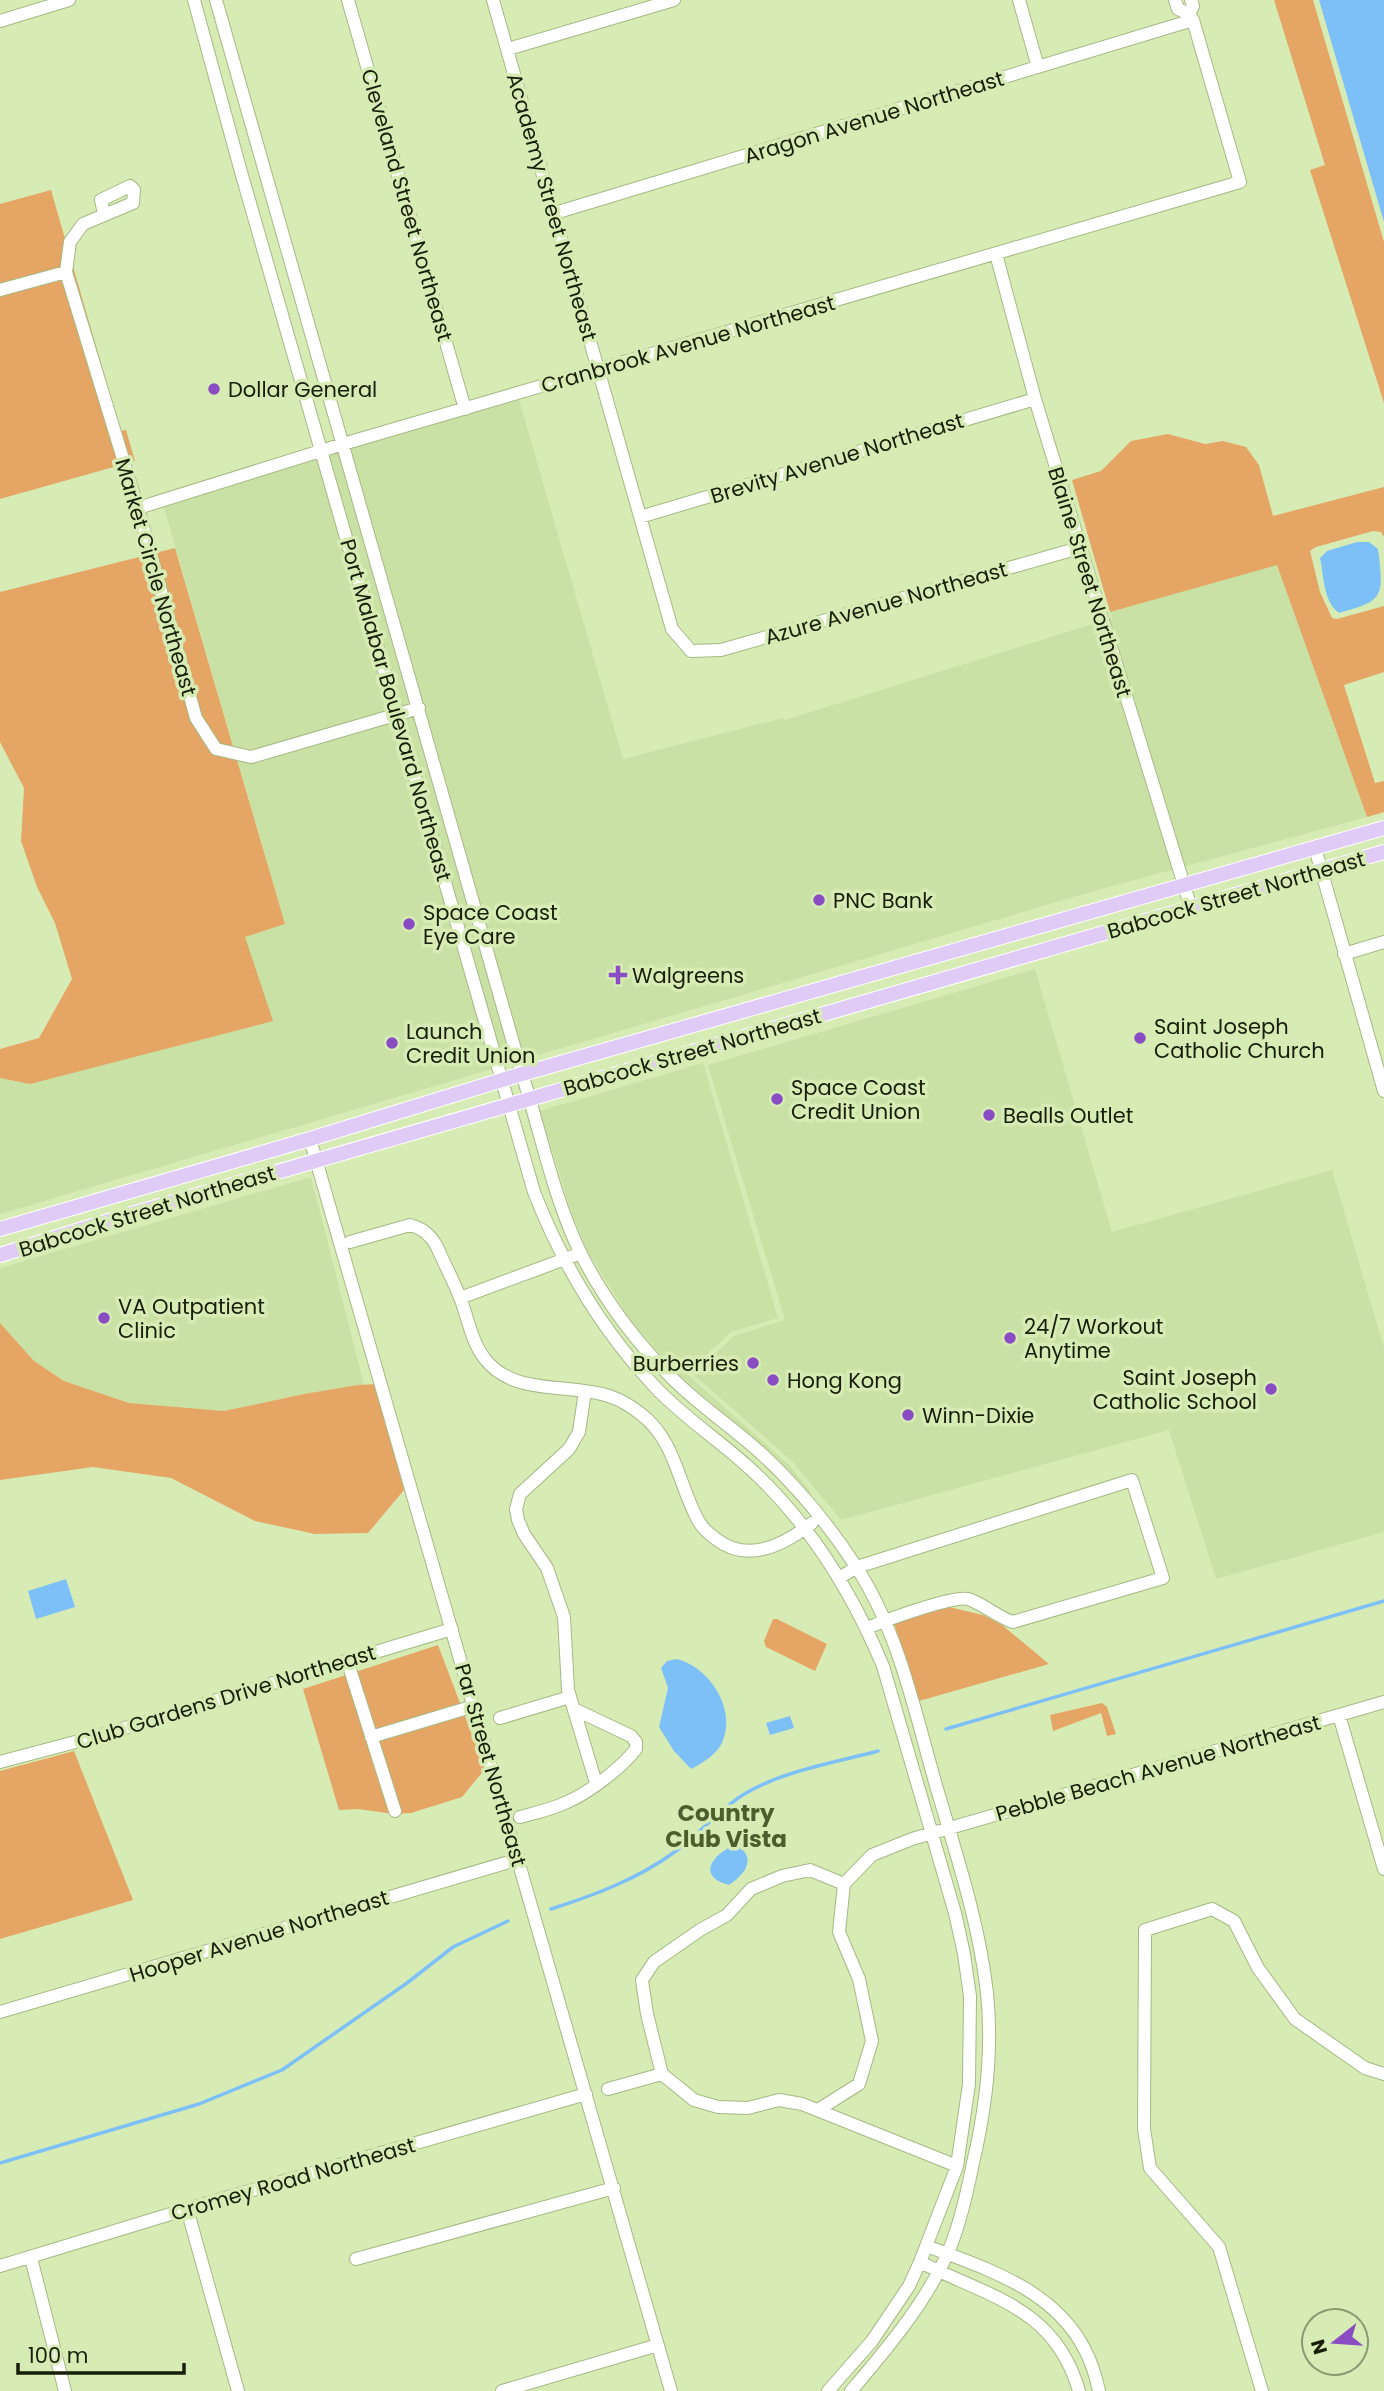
<svg xmlns="http://www.w3.org/2000/svg" width="1384" height="2391" font-family="Poppins,sans-serif">
  <style>
    .built { fill: #c9e1a4 }
    .green { fill: #e5a565 }
    .water { fill: #7dc0f8 }
    .lines { fill: none; stroke-linecap: round; stroke-linejoin: round }
    .stream { stroke: #7dc0f8; stroke-width: 3.5 }
    .minor-casing { stroke: #a5b984; stroke-width: 14 }
    .major-casing { stroke: #fff; stroke-width: 16 }
    .minor { stroke: #fff; stroke-width: 12 }
    .major { stroke: #dfcbf5; stroke-width: 14 }
    .poi-dot { fill: #894cc2; stroke: #d7ecb5; stroke-width: 2.5 }
    .labels { text-anchor: middle; dominant-baseline: central; stroke-width: 7; stroke-linejoin: round; paint-order: stroke }
    .street-label { font-size: 21px; fill: #171e0a; stroke: #d7ecb5 }
    .poi-label { font-size: 21px; fill: #171e0a; stroke: #d7ecb5; text-anchor: start }
    .neighbourhood-label { font-size: 23px; font-weight: bold; fill: #4d5e2d; stroke: #d7ecb5 }
  </style>
  <rect width="100%" height="100%" fill="#d7ecb5"/>
  <!-- built -->
  <path class="built" d="M 515,386 L 623,759 L 783,718 L 785,720 L 1112,618 L 1110,612 L 1277,564 L 1367,817 L 1087,893 L 525,1059 L 347,437 Z
    M 335,441 L 513,1063 L 504,1066 L 326,444 Z
    M 314,447 L 492,1069 L 0,1214 L 0,1078 L 30,1084 L 245,937 L 285,924 L 160,494 Z
    M 1035,969 L 1112,1232 L 1332,1170 L 1384,1348 L 1384,1532 L 1216,1579 L 1169,1430 L 841,1520 L 793,1462 L 693,1374 L 734,1336 L 785,1320 L 708,1065 Z
    M 703,1063 L 778,1318 L 731,1332 L 689,1371 L 688,1375 L 789,1465 L 811,1492 L 808,1493 L 766,1450 L 678,1374 L 630,1320 L 587,1250 L 572,1215 L 540,1111 Z
    M 311,1177 L 364,1385 L 304,1394 L 224,1411 L 129,1403 L 64,1381 L 34,1361 L 0,1323 L 0,1268 Z"/>
  <!-- green -->
  <path class="green" d="M 1274,0 L 1313,0 L 1384,242 L 1384,403 L 1310,170 L 1325,165 Z
    M 51,190 L 104,374 L 113,432 L 126,430 L 135,461 L 0,499 L 0,204 Z
    M 1168,434 L 1205,444 L 1223,441 L 1246,447 L 1259,465 L 1273,516 L 1384,487 L 1384,537 L 1381,532 L 1373,531 L 1316,547 L 1310,551 L 1320,592 L 1332,618 L 1337,619 L 1384,606 L 1384,672 L 1344,685 L 1375,783 L 1384,781 L 1384,812 L 1367,817 L 1277,565 L 1110,612 L 1072,480 L 1101,471 L 1131,441 Z
    M 175,548 L 285,924 L 245,937 L 273,1021 L 30,1084 L 0,1078 L 0,1049 L 39,1038 L 72,979 L 55,923 L 37,887 L 21,841 L 24,788 L 0,742 L 0,592 Z
    M 0,1323 L 34,1361 L 64,1381 L 129,1403 L 224,1411 L 304,1394 L 358,1385 L 375,1384 L 404,1490 L 368,1533 L 315,1534 L 255,1521 L 171,1478 L 93,1467 L 0,1480 Z
    M 949,1607 L 983,1615 L 1002,1625 L 1049,1664 L 919,1701 L 894,1623 Z
    M 773,1619 L 777,1619 L 827,1644 L 815,1671 L 766,1647 L 764,1641 Z
    M 438,1645 L 485,1769 L 462,1797 L 411,1813 L 394,1814 L 358,1809 L 339,1810 L 303,1689 Z
    M 1102,1703 L 1107,1707 L 1116,1734 L 1107,1736 L 1101,1713 L 1053,1731 L 1050,1715 Z
    M 74,1751 L 133,1900 L 0,1939 L 0,1771 Z"/>
  <!-- water -->
  <path class="water" d="M 1319,0 L 1384,0 L 1384,222 Z
    M 1357,542 L 1369,542 L 1378,549 C 1384,597 1384,601 1339,613 C 1323,601 1324,576 1320,558 L 1327,551 Z
    M 66,1579 L 75,1607 L 36,1619 L 28,1591 Z
    M 677,1659 C 709,1667 736,1708 723,1740 C 719,1753 703,1763 691,1769 L 674,1751 L 659,1727 L 668,1688 L 661,1668 L 667,1661 Z
    M 790,1716 L 794,1728 L 770,1735 L 766,1723 Z
    M 732,1846 L 739,1846 C 756,1860 745,1874 729,1885 C 698,1877 710,1857 732,1846 Z"/>
  <g class="lines">
    <!-- stream -->
    <path class="stream" d="M 946,1729 L 1384,1601
      M 551,1909 C 595,1895 638,1879 676,1851 C 701,1833 720,1808 746,1793 C 783,1771 837,1762 878,1751
      M 0,2163 L 199,2104 L 282,2070 L 407,1983 L 453,1947 L 508,1921"/>
    <defs>
      <path id="minor" d="M 194,0 L 241,172 L 534,1192 C 563,1266 602,1331 657,1389 C 684,1417 717,1439 746,1465 C 808,1520 851,1590 883,1666 L 955,1913 L 964,1954 L 970,1996 L 969,2084 L 957,2166 L 920,2262 L 909,2286 L 872,2341 L 828,2391
        M 216,0 L 522,1074 C 541,1133 553,1196 580,1252 C 603,1298 637,1343 673,1379 C 701,1407 735,1429 764,1456 C 799,1489 829,1525 855,1565 C 898,1630 914,1708 935,1782 C 955,1851 979,1921 987,1993 C 993,2050 986,2108 973,2163 C 967,2193 959,2230 946,2257 C 923,2306 886,2350 851,2391
        M 348,0 L 465,409
        M 493,0 L 672,629 L 691,651 L 721,650 L 1079,548
        M 1019,0 L 1038,67
        M 1189,14 L 1193,6 L 1191,0
        M 0,21 L 69,0
        M 508,49 L 674,0
        M 555,213 L 1193,20
        M 104,214 L 101,200 L 130,186 L 134,190 L 133,203 L 83,224 L 70,242 L 66,272 L 138,508 L 196,718 L 216,749 L 251,757 L 419,708
        M 996,254 L 1035,399 L 1191,908
        M 0,290 L 66,272
        M 138,508 L 343,444 L 1240,182 L 1193,20 L 1189,14 L 1178,9 L 1175,0
        M 640,517 L 1035,399
        M 1315,848 L 1384,1091
        M 1344,954 L 1384,942
        M 310,1139 L 671,2391
        M 350,1242 L 410,1225 C 423,1228 431,1235 437,1247 C 445,1265 454,1282 461,1300 C 468,1319 472,1343 485,1359 C 513,1396 570,1383 609,1396 C 621,1400 631,1406 641,1414 C 676,1441 678,1484 698,1520 C 702,1528 709,1534 716,1539 C 748,1564 784,1545 812,1523
        M 460,1298 L 581,1253
        M 585,1391 L 579,1432 L 569,1449 L 520,1494 L 516,1509 L 518,1520 L 524,1534 L 547,1568 L 564,1617 L 568,1690 L 596,1783
        M 839,1578 L 857,1567 L 1132,1480 L 1163,1578 L 1013,1622 C 997,1617 984,1604 968,1599 C 953,1595 884,1621 867,1628
        M 347,1660 L 395,1811
        M 1339,1715 L 1384,1869
        M 500,1718 L 570,1697
        M 371,1737 L 474,1706
        M 0,1762 L 98,1736 L 452,1629
        M 520,1817 C 536,1813 552,1809 567,1802 C 589,1793 622,1767 636,1749 L 636,1742 L 631,1736 L 574,1709
        M 844,1884 L 810,1870 L 782,1876 L 751,1889 L 727,1915 L 700,1930 L 654,1962 L 642,1980 L 647,2014 L 662,2074 L 694,2100 L 718,2107 L 748,2108 L 779,2100 L 802,2104 L 957,2166
        M 0,2012 L 519,1859
        M 608,2089 L 662,2074
        M 818,2110 L 859,2084 L 872,2041 L 859,1979 L 839,1932 L 844,1884 L 872,1855 L 912,1839 L 1384,1702
        M 187,2209 L 238,2391
        M 927,2246 C 987,2269 1054,2289 1085,2350 C 1092,2363 1096,2377 1099,2391
        M 31,2258 L 65,2391
        M 356,2259 L 614,2188
        M 920,2262 C 989,2297 1055,2307 1079,2391
        M 0,2266 L 187,2209 L 586,2094
        M 502,2391 L 658,2345
        M 1262,2391 L 1219,2247 L 1150,2168 L 1144,2129 L 1145,1930 L 1212,1909 L 1234,1921 L 1258,1968 L 1295,2019 L 1365,2068 L 1384,2074"/>
      <path id="major" d="M 0,1229 L 310,1139 L 522,1074 L 1384,828
        M 0,1255 L 118,1218 L 1384,852"/>
    </defs>
    <!-- minor casing -->
    <use href="#minor" class="minor-casing"/>
    <!-- major casing -->
    <use href="#major" class="major-casing"/>
    <!-- minor -->
    <use href="#minor" class="minor"/>
    <!-- major -->
    <use href="#major" class="major"/>
  </g>
  <!-- markers -->
  <g class="poi-dot">
    <circle cx="214" cy="389" r="7"/>
    <circle cx="819" cy="900" r="7"/>
    <circle cx="409" cy="924" r="7"/>
    <path d="M614.5 964.5h7v7h7v7h-7v7h-7v-7h-7v-7h7z"/>
    <circle cx="1140" cy="1038" r="7"/>
    <circle cx="392" cy="1043" r="7"/>
    <circle cx="777" cy="1099" r="7"/>
    <circle cx="989" cy="1115" r="7"/>
    <circle cx="104" cy="1318" r="7"/>
    <circle cx="1010" cy="1338" r="7"/>
    <circle cx="753" cy="1363" r="7"/>
    <circle cx="773" cy="1380" r="7"/>
    <circle cx="1271" cy="1389" r="7"/>
    <circle cx="908" cy="1415" r="7"/>
  </g>
  <g class="labels">
    <!-- street labels -->
    <g class="street-label">
      <text transform="translate(874 117) rotate(-17)">Aragon Avenue Northeast</text>
      <text transform="translate(407 205) rotate(74)">Cleveland Street Northeast</text>
      <text transform="translate(552 207) rotate(74)">Academy Street Northeast</text>
      <text transform="translate(688 344) rotate(-16)">Cranbrook Avenue Northeast</text>
      <text transform="translate(837 458) rotate(-17)">Brevity Avenue Northeast</text>
      <text transform="translate(156 577) rotate(74)">Market Circle Northeast</text>
      <text transform="translate(1090 582) rotate(73)">Blaine Street Northeast</text>
      <text transform="translate(886 603) rotate(-16)">Azure Avenue Northeast</text>
      <text transform="translate(396 710) rotate(74)">Port Malabar Boulevard Northeast</text>
      <text transform="translate(1236 895) rotate(-16)">Babcock Street Northeast</text>
      <text transform="translate(692 1052) rotate(-16)">Babcock Street Northeast</text>
      <text transform="translate(147 1211) rotate(-17)">Babcock Street Northeast</text>
      <text transform="translate(226 1697) rotate(-17)">Club Gardens Drive Northeast</text>
      <text transform="translate(491 1765) rotate(74)">Par Street Northeast</text>
      <text transform="translate(1158 1768) rotate(-16)">Pebble Beach Avenue Northeast</text>
      <text transform="translate(259 1936) rotate(-17)">Hooper Avenue Northeast</text>
      <text transform="translate(293 2179) rotate(-16)">Cromey Road Northeast</text>
    </g>
    <!-- poi labels -->
    <g class="poi-label">
      <text x="228" y="389">Dollar General</text>
      <text x="833" y="900">PNC Bank</text>
      <text x="423" y="912">Space Coast<tspan x="423" dy="24">Eye Care</tspan></text>
      <text x="632" y="975">Walgreens</text>
      <text x="1154" y="1026">Saint Joseph<tspan x="1154" dy="24">Catholic Church</tspan></text>
      <text x="406" y="1031">Launch<tspan x="406" dy="24">Credit Union</tspan></text>
      <text x="791" y="1087">Space Coast<tspan x="791" dy="24">Credit Union</tspan></text>
      <text x="1003" y="1115">Bealls Outlet</text>
      <text x="118" y="1306">VA Outpatient<tspan x="118" dy="24">Clinic</tspan></text>
      <text x="1024" y="1326">24/7 Workout<tspan x="1024" dy="24">Anytime</tspan></text>
      <text x="739" y="1363" text-anchor="end">Burberries</text>
      <text x="1257" y="1377" text-anchor="end">Saint Joseph<tspan x="1257" dy="24">Catholic School</tspan></text>
      <text x="787" y="1380">Hong Kong</text>
      <text x="922" y="1415">Winn-Dixie</text>
    </g>
    <!-- neighbourhood labels -->
    <g class="neighbourhood-label">
      <text x="726" y="1813">Country<tspan x="726" dy="26">Club Vista</tspan></text>
    </g>
  </g>
  <!-- north arrow -->
  <g transform="translate(1335 2342) rotate(253)"><circle r="33" fill="#d7ecb5" stroke="#8a9a71" stroke-width="2"/>
  <path d="M0-5L12 26L0 18L-12 26Z" fill="#894cc2"/>
  <text y="-10" font-size="19" font-weight="bold" text-anchor="middle" fill="#171e0a">N</text>
  </g>
  <!-- scale -->
  <path d="M18 2363v10h166v-10" fill="none" stroke="#171e0a" stroke-width="3.5"/>
  <text x="28" y="2363" font-size="21" fill="#171e0a" stroke="#d7ecb5" stroke-width="5" paint-order="stroke">100 m</text>
</svg>
